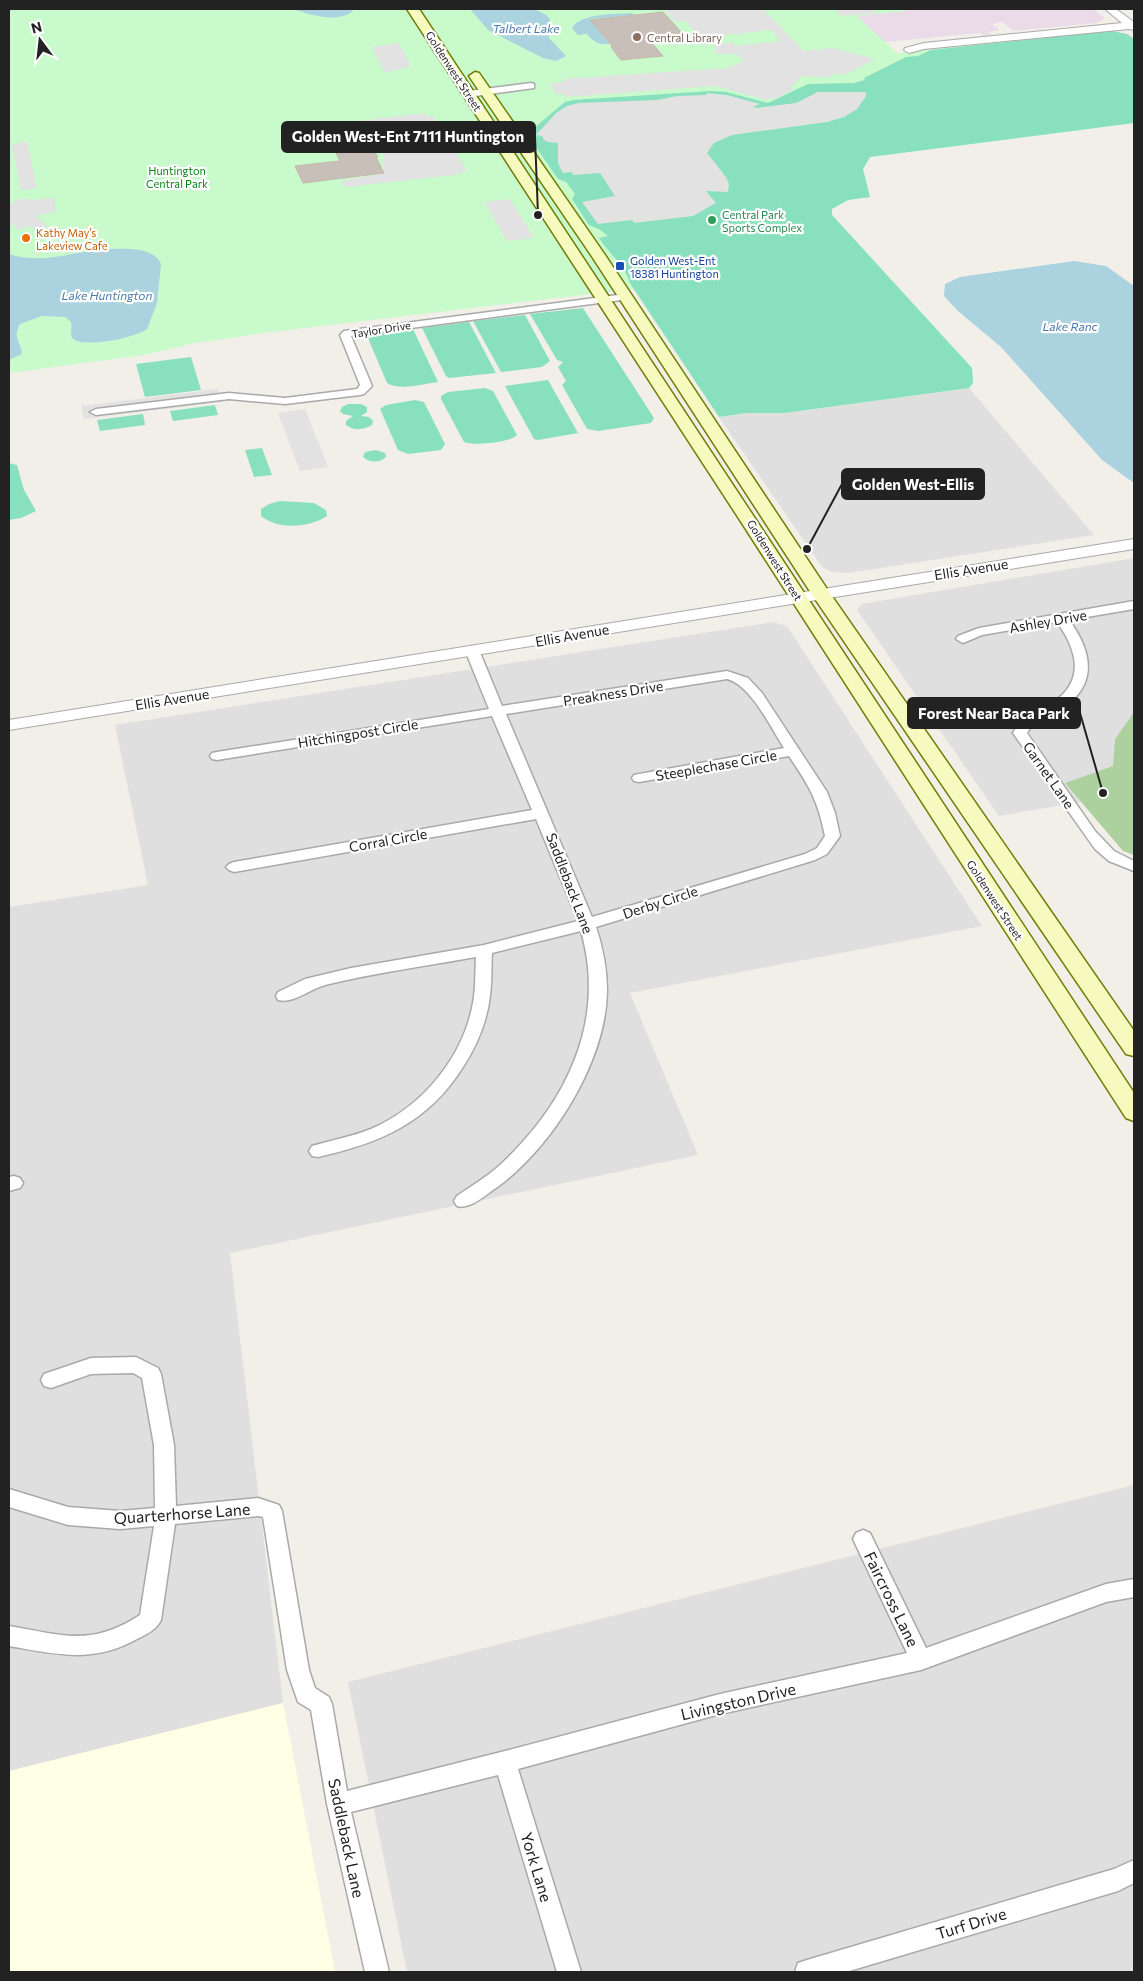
<svg xmlns="http://www.w3.org/2000/svg" width="1143" height="1981" font-family="Commissioner,sans-serif">
  <style>
    .residential { fill: #e0dfdf }
    .industrial { fill: #ebdbe8 }
    .education { fill: #ffffe5 }
    .forest { fill: #add19e }
    .park { fill: #c8facc }
    .pitch { fill: #88e0be }
    .parking { fill: #e2e2e2 }
    .water { fill: #aad3df }
    .building { fill: #c7bfb8; stroke: #c4b6ab }
    .lines { fill: none; stroke-linecap: round; stroke-linejoin: round }
    .minor-casing { stroke: #a9a9a9; stroke-width: 3 }
    .tertiary-casing { stroke: #a9a9a9; stroke-width: 2 }
    .secondary-casing { stroke: #707d05; stroke-width: 3 }
    .minor { fill: #fff; fill-rule: evenodd }
    .tertiary { fill: #fff; fill-rule: evenodd }
    .secondary { fill: #f7fabf; fill-rule: evenodd }
    .education-dot { fill: #8d6e63; stroke: #fff; stroke-width: 2 }
    .leisure-dot { fill: #2e9e5b; stroke: #fff; stroke-width: 2 }
    .food-dot { fill: #e8710a; stroke: #fff; stroke-width: 2 }
    .transit-dot { fill: #1a4fb4; stroke: #fff; stroke-width: 2 }
    .labels { text-anchor: middle; dominant-baseline: central; stroke-width: 4.5; stroke-linejoin: round; paint-order: stroke }
    .far-education-label { font-size: 11px; fill: #785e54; stroke: #fff; text-anchor: start }
    .far-street-label { font-size: 11px; fill: #222; stroke: #fff }
    .far-park-label { font-size: 11px; fill: #0c8416; stroke: #fff }
    .far-leisure-label { font-size: 11px; fill: #27864d; stroke: #fff; text-anchor: start }
    .far-food-label { font-size: 11px; fill: #c56008; stroke: #fff; text-anchor: start }
    .far-transit-label { font-size: 11px; fill: #164399; stroke: #fff; text-anchor: start }
    .far-water-label { font-size: 12px; font-style: italic; fill: #4a7aab; stroke: #fff }
    .street-label { font-size: 14px; fill: #222; stroke: #fff }
    .near-street-label { font-size: 16px; fill: #222; stroke: #fff }
    .leader { fill: none; stroke: #222; stroke-width: 2 }
    .callout-dot { fill: #222; stroke: #fff; stroke-width: 2 }
    .callout { fill: #222; stroke: #222; stroke-width: 2 }
    .callout-label { font-size: 15px; text-anchor: middle; font-weight: bold; fill: #fff }
  </style>
  <rect width="100%" height="100%" fill="#f2efe9"/>
  <!-- residential -->
  <path class="residential" d="M 969,388 L 1094,535 L 848,573 L 832,572 L 822,567 L 719,417 L 745,413 L 784,413 Z
    M 1134,558 L 1134,712 L 1115,739 L 1114,766 L 1065,783 L 1081,802 L 999,816 L 857,610 L 862,604 Z
    M 773,622 L 787,626 L 982,926 L 630,993 L 698,1155 L 230,1253 L 283,1703 L 9,1771 L 9,907 L 148,885 L 115,725 Z
    M 1134,1485 L 1134,1972 L 407,1972 L 348,1682 Z"/>
  <!-- industrial -->
  <path class="industrial" d="M 903,9 L 1093,9 L 1105,18 L 1096,23 L 1014,31 L 1002,22 L 992,24 L 1000,30 L 988,32 L 992,35 L 984,36 L 980,33 L 884,42 L 856,16 L 905,11 Z"/>
  <!-- education -->
  <path class="education" d="M 283,1703 L 335,1972 L 9,1972 L 9,1771 Z"/>
  <!-- forest -->
  <path class="forest" d="M 1134,712 L 1134,855 L 1123,851 L 1065,783 L 1113,766 L 1115,739 Z"/>
  <!-- park -->
  <path class="park" d="M 9,9 L 903,9 L 906,11 L 857,16 L 897,53 L 1112,31 L 1127,34 L 1134,39 L 1134,123 L 870,157 L 863,169 L 870,197 L 848,200 L 832,209 L 832,215 L 972,368 L 973,383 L 969,388 L 784,413 L 746,413 L 719,417 L 633,289 L 271,332 L 195,343 L 144,355 L 9,373 Z"/>
  <!-- pitch -->
  <path class="pitch" d="M 1112,31 L 1127,34 L 1134,39 L 1134,123 L 870,157 L 863,169 L 870,197 L 848,200 L 832,209 L 832,215 L 972,368 L 973,383 L 969,388 L 784,413 L 746,413 L 719,417 L 630,283 C 624,264 610,255 599,238 L 608,236 L 599,229 L 589,225 L 572,199 L 575,194 L 566,182 L 558,179 L 527,134 L 565,102 L 573,100 L 710,91 L 726,92 L 768,103 L 808,84 L 854,83 L 865,80 L 864,78 L 906,57 L 918,56 L 931,50 Z
    M 583,308 L 654,418 L 651,423 L 598,431 L 587,429 L 562,385 L 566,381 L 558,367 L 563,362 L 557,360 L 530,314 Z
    M 525,315 L 550,361 L 542,367 L 501,372 L 473,321 Z
    M 469,322 L 496,373 L 449,378 L 446,376 L 422,328 Z
    M 413,329 L 438,382 C 423,384 400,391 387,383 L 368,338 L 372,334 Z
    M 191,357 L 201,390 L 145,397 L 136,364 Z
    M 548,380 L 578,433 L 538,440 L 534,439 L 505,386 Z
    M 485,388 L 493,391 L 517,435 C 510,443 474,446 464,442 L 441,399 L 441,396 L 448,392 Z
    M 415,400 L 424,402 L 445,444 L 441,450 L 408,454 L 398,450 L 380,409 L 386,405 Z
    M 348,404 L 361,404 L 367,407 L 367,412 L 361,416 L 369,417 L 373,421 L 372,425 C 364,430 354,431 346,425 L 346,421 L 353,416 L 343,414 L 340,411 L 342,407 Z
    M 215,405 L 218,415 L 173,421 L 170,411 Z
    M 143,414 L 145,425 L 100,431 L 97,420 Z
    M 262,448 L 272,475 L 254,477 L 245,450 Z
    M 376,450 L 385,453 L 386,457 C 380,463 370,463 363,457 L 365,452 Z
    M 9,463 L 17,465 L 24,490 L 36,511 L 21,518 L 9,520 Z
    M 280,501 L 314,503 L 326,510 L 327,516 C 309,528 278,530 261,516 L 261,509 L 269,504 Z"/>
  <!-- parking -->
  <path class="parking" d="M 664,9 L 763,9 L 804,51 L 833,48 L 875,59 L 847,74 L 830,74 L 832,77 L 822,77 L 800,76 L 794,85 L 789,87 L 794,89 L 775,99 L 770,98 L 766,100 L 716,86 L 565,97 L 562,94 L 556,94 L 550,83 L 559,83 L 564,81 L 563,79 L 728,68 L 744,61 L 737,54 L 715,54 L 716,49 L 714,45 L 731,42 L 735,46 L 781,41 L 771,30 L 700,38 L 686,21 L 676,22 Z
    M 834,9 L 873,9 L 877,13 L 842,16 Z
    M 399,43 L 411,66 L 385,73 L 372,47 Z
    M 818,92 L 866,92 L 866,96 L 857,109 L 844,117 L 827,122 L 732,135 L 714,143 L 707,153 L 726,177 L 729,184 L 728,192 L 706,191 L 716,203 L 693,216 L 634,223 L 632,220 L 598,224 L 582,202 L 615,196 L 600,173 L 573,175 L 572,172 L 563,173 L 558,163 L 558,143 L 548,142 L 544,140 L 542,136 L 536,135 L 556,113 L 567,106 L 579,103 L 657,100 L 677,96 L 706,95 L 707,93 L 727,95 L 760,104 L 753,107 L 757,108 L 796,103 Z
    M 425,113 L 427,116 L 433,116 L 467,170 L 461,171 L 462,174 L 345,187 L 341,181 L 385,173 L 382,162 L 385,158 L 369,129 L 295,137 L 291,129 Z
    M 27,142 L 37,188 L 21,190 L 12,144 Z
    M 28,198 L 29,200 L 54,198 L 56,211 L 35,216 L 48,226 L 36,230 L 31,226 L 19,230 L 9,222 L 9,204 L 15,203 L 15,200 Z
    M 510,199 L 534,238 L 507,241 L 485,202 Z
    M 218,389 L 222,402 L 84,419 L 81,406 Z
    M 305,409 L 328,467 L 300,471 L 278,413 Z"/>
  <!-- water -->
  <path class="water" d="M 292,9 L 351,9 L 353,11 C 337,24 309,14 292,9 Z
    M 470,9 L 534,9 L 545,14 L 550,19 L 547,31 L 550,39 L 566,56 L 556,61 L 543,58 L 488,30 Z
    M 632,13 L 634,15 L 589,19 L 607,41 L 621,40 C 608,46 597,47 587,34 L 578,35 L 572,28 C 580,13 617,14 632,13 Z
    M 103,249 C 120,249 153,245 161,264 L 157,303 L 147,329 C 134,338 90,347 75,340 C 68,337 73,328 71,322 C 70,320 67,319 65,317 L 42,316 L 20,324 C 12,340 21,340 22,354 L 9,360 L 9,254 C 39,265 73,252 103,249 Z
    M 1074,261 L 1106,266 L 1134,286 L 1134,483 L 1102,460 L 1001,347 L 958,311 L 944,296 L 945,284 L 960,277 Z"/>
  <!-- building -->
  <path class="building" d="M 663,12 L 682,33 L 667,35 L 671,40 L 651,42 L 663,56 L 630,59 L 621,60 L 611,47 L 613,47 L 590,20 Z
    M 361,131 L 378,157 L 376,157 L 384,173 L 303,183 L 295,166 L 340,161 L 327,135 Z"/>
  <g class="lines">
    <defs>
      <path id="minor" d="M 531,83 L 534,84 L 534,88 L 468,97 L 464,94 L 468,91 Z
        M 625,294 L 629,295 L 630,297 L 629,299 L 351,336 L 372,386 L 364,394 L 360,395 L 285,404 L 229,399 L 96,415 L 90,412 L 96,409 L 229,393 L 285,398 L 357,389 L 360,385 L 340,335 L 344,331 Z
        M 1134,601 L 1134,609 L 1069,620 C 1092,651 1099,685 1061,709 C 1050,717 1034,720 1027,733 L 1095,831 L 1114,851 L 1134,861 L 1134,871 L 1109,861 L 1095,849 L 1013,733 C 1022,716 1037,713 1052,703 C 1086,681 1077,650 1057,622 L 982,635 L 963,643 L 956,639 L 958,636 L 979,628 Z
        M 472,646 L 479,650 L 502,706 L 727,671 L 748,678 L 762,693 L 827,792 L 835,813 L 840,836 L 827,854 L 815,860 L 596,927 C 603,948 607,969 607,991 C 606,1061 553,1147 496,1188 C 485,1195 470,1210 457,1206 L 454,1201 L 457,1196 C 471,1186 487,1177 500,1165 C 566,1104 607,1021 581,931 L 492,953 C 491,970 492,987 489,1003 C 485,1026 476,1047 463,1067 C 428,1123 380,1143 318,1157 L 312,1156 L 309,1151 L 312,1146 C 332,1140 351,1137 371,1129 C 422,1107 463,1058 473,1003 C 476,988 475,972 476,957 C 425,966 374,973 325,985 C 310,989 293,1004 278,1000 L 276,996 L 278,992 L 305,979 L 351,968 L 484,945 L 578,921 L 536,819 L 234,872 L 229,870 L 226,867 L 229,864 L 234,862 L 532,810 L 492,716 L 217,760 L 212,759 L 210,756 L 212,753 L 217,752 L 489,709 L 465,650 ZM 727,679 C 751,685 771,728 784,748 L 639,774 L 634,775 L 632,778 L 634,781 L 639,782 L 789,756 C 809,786 818,800 825,836 L 817,848 L 805,854 L 592,917 L 506,714 Z
        M 14,1176 L 20,1178 L 23,1183 L 20,1188 L 9,1191 L 9,1177 Z
        M 136,1357 L 158,1368 L 161,1374 L 174,1445 L 176,1506 L 258,1498 L 279,1505 L 282,1511 L 309,1670 L 315,1688 L 329,1697 L 332,1704 L 347,1791 L 505,1751 L 720,1694 L 907,1653 L 853,1539 L 856,1533 L 863,1530 L 870,1533 L 926,1648 L 1106,1584 L 1134,1579 L 1134,1597 L 1106,1602 L 921,1670 L 720,1714 L 518,1769 L 581,1972 L 557,1972 L 498,1775 L 351,1812 L 389,1972 L 365,1972 L 327,1804 L 311,1710 L 298,1702 L 287,1670 L 263,1517 L 258,1516 L 175,1524 L 161,1620 C 156,1630 147,1634 137,1639 C 93,1664 55,1654 9,1646 L 9,1626 C 63,1635 91,1647 140,1615 L 154,1526 L 120,1529 L 68,1525 L 9,1507 L 9,1489 L 68,1507 L 120,1511 L 155,1508 L 154,1445 L 142,1378 L 133,1373 L 91,1374 L 51,1388 L 44,1386 L 41,1380 L 44,1374 L 91,1358 Z
        M 1134,1860 L 1134,1883 L 1118,1891 L 846,1972 L 795,1972 L 798,1963 L 807,1960 L 1114,1869 Z"/>
      <path id="tertiary" d="M 1105,9 L 1116,9 L 1134,22 L 1134,30 L 1129,29 L 924,49 L 909,53 L 904,50 L 905,48 L 924,43 L 1122,23 Z
        M 1134,539 L 1134,549 L 9,730 L 9,720 Z"/>
      <path id="secondary" d="M 407,9 L 419,9 L 1134,1093 L 1134,1121 L 1126,1118 L 736,514 Z
        M 475,72 L 479,73 L 605,255 L 829,592 L 1134,1031 L 1134,1056 L 1126,1054 L 811,593 L 591,255 L 469,76 Z"/>
    </defs>
    <!-- minor casing -->
    <use href="#minor" class="minor-casing"/>
    <!-- tertiary casing -->
    <use href="#tertiary" class="tertiary-casing"/>
    <!-- secondary casing -->
    <use href="#secondary" class="secondary-casing"/>
    <!-- minor -->
    <use href="#minor" class="minor"/>
    <!-- tertiary -->
    <use href="#tertiary" class="tertiary"/>
    <!-- secondary -->
    <use href="#secondary" class="secondary"/>
  </g>
  <!-- markers -->
  <circle class="education-dot" cx="637" cy="37" r="5"/>
  <circle class="leisure-dot" cx="712" cy="220" r="5"/>
  <circle class="food-dot" cx="26" cy="238" r="5"/>
  <rect class="transit-dot" x="615" y="261" width="10" height="10" rx="2.5"/>
  <g class="labels">
    <!-- far-education labels -->
    <g class="far-education-label">
      <text x="647" y="37">Central Library</text>
    </g>
    <!-- far-street labels -->
    <g class="far-street-label">
      <text transform="translate(454 71) rotate(57)">Goldenwest Street</text>
      <text transform="translate(381 329) rotate(-9)">Taylor Drive</text>
      <text transform="translate(775 560) rotate(58)">Goldenwest Street</text>
      <text transform="translate(995 900) rotate(57)">Goldenwest Street</text>
    </g>
    <!-- far-park labels -->
    <g class="far-park-label">
      <text x="177" y="170">Huntington<tspan x="177" dy="13">Central Park</tspan></text>
    </g>
    <!-- far-leisure labels -->
    <g class="far-leisure-label">
      <text x="722" y="214">Central Park<tspan x="722" dy="13">Sports Complex</tspan></text>
    </g>
    <!-- far-food labels -->
    <g class="far-food-label">
      <text x="36" y="232">Kathy May’s<tspan x="36" dy="13">Lakeview Cafe</tspan></text>
    </g>
    <!-- far-transit labels -->
    <g class="far-transit-label">
      <text x="630" y="260">Golden West-Ent<tspan x="630" dy="13">18381 Huntington</tspan></text>
    </g>
    <!-- far-water labels -->
    <g class="far-water-label">
      <text x="526" y="28">Talbert Lake</text>
      <text x="107" y="295">Lake Huntington</text>
      <text x="1070" y="326">Lake Ranc</text>
    </g>
    <!-- street labels -->
    <g class="street-label">
      <text transform="translate(971 569) rotate(-9)">Ellis Avenue</text>
      <text transform="translate(1048 621) rotate(-10)">Ashley Drive</text>
      <text transform="translate(572 635) rotate(-10)">Ellis Avenue</text>
      <text transform="translate(613 693) rotate(-9)">Preakness Drive</text>
      <text transform="translate(172 699) rotate(-9)">Ellis Avenue</text>
      <text transform="translate(358 733) rotate(-9)">Hitchingpost Circle</text>
      <text transform="translate(716 765) rotate(-10)">Steeplechase Circle</text>
      <text transform="translate(1049 775) rotate(55)">Garnet Lane</text>
      <text transform="translate(388 840) rotate(-10)">Corral Circle</text>
      <text transform="translate(570 883) rotate(69)">Saddleback Lane</text>
      <text transform="translate(660 902) rotate(-18)">Derby Circle</text>
    </g>
    <!-- near-street labels -->
    <g class="near-street-label">
      <text transform="translate(182 1513) rotate(-4)">Quarterhorse Lane</text>
      <text transform="translate(892 1599) rotate(64)">Faircross Lane</text>
      <text transform="translate(738 1701) rotate(-13)">Livingston Drive</text>
      <text transform="translate(347 1838) rotate(78)">Saddleback Lane</text>
      <text transform="translate(537 1867) rotate(73)">York Lane</text>
      <text transform="translate(971 1923) rotate(-17)">Turf Drive</text>
    </g>
  </g>
  <!-- callouts -->
  <path class="leader" d="M538 215L535 137M807 549L842 484M1103 793L1080 713"/>
  <g class="callout-dot">
    <circle cx="538" cy="215" r="5"/>
    <circle cx="807" cy="549" r="5"/>
    <circle cx="1103" cy="793" r="5"/>
  </g>
  <g class="callout">
    <rect x="282" y="122" width="253" height="30" rx="5"/>
    <rect x="842" y="469" width="142" height="30" rx="5"/>
    <rect x="908" y="698" width="172" height="30" rx="5"/>
  </g>
  <g class="callout-label">
    <text x="408" y="142">Golden West-Ent 7111 Huntington</text>
    <text x="913" y="490">Golden West-Ellis</text>
    <text x="994" y="719">Forest Near Baca Park</text>
  </g>
  <!-- border -->
  <rect width="1143" height="1981" fill="none" stroke="#222222" stroke-width="20"/>
  <!-- north arrow -->
  <g transform="translate(40 40) rotate(345)" stroke="#ffffff" stroke-width="4" paint-order="stroke">
  <path d="M0-4L9 19L0 12L-9 19Z" fill="#222222"/>
  <text y="-8" font-size="14" font-weight="bold" text-anchor="middle" fill="#222222">N</text>
  </g>
</svg>
